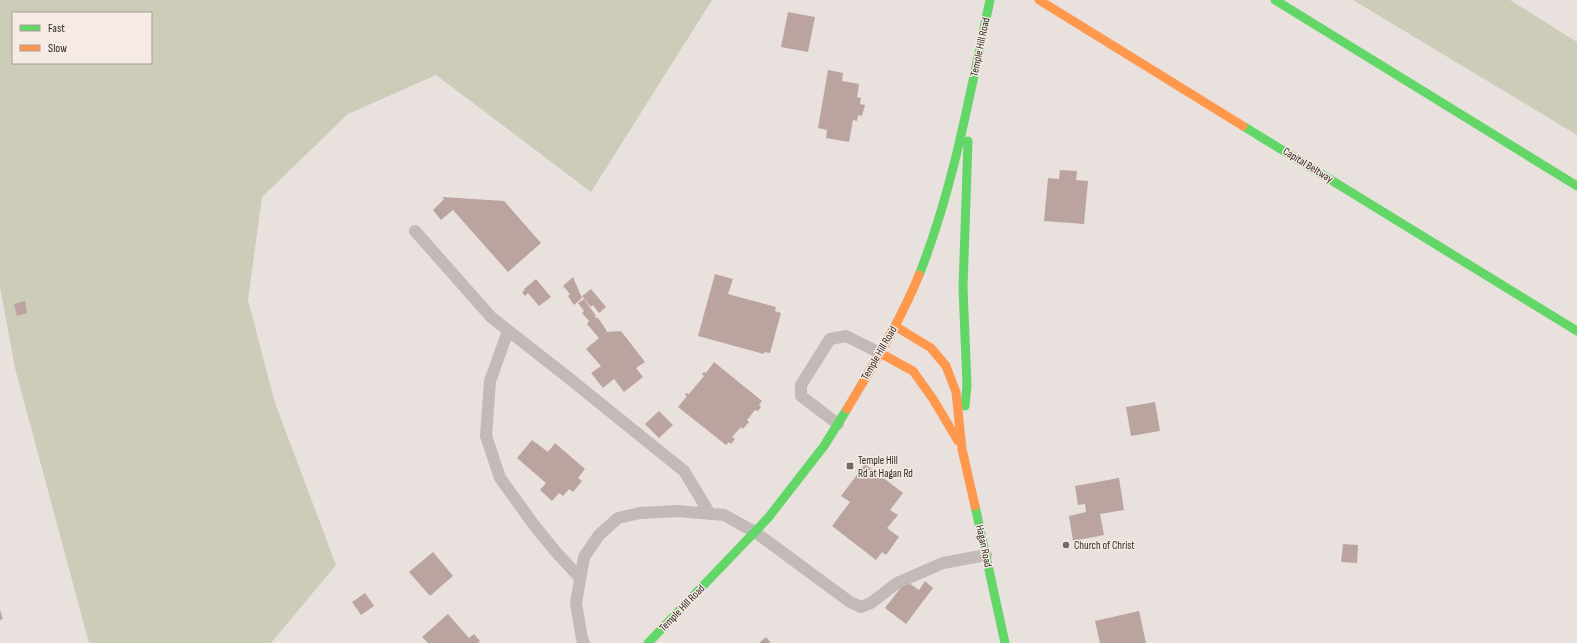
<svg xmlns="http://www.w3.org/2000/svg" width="1577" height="643" font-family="'Sofia Sans Condensed',sans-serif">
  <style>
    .green { fill: #ccccb8; fill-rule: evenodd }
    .building { fill: #bba4a0 }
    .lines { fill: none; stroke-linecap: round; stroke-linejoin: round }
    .lane { stroke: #c1bab7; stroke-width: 12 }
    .fast { stroke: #63d668; stroke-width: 9 }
    .slow { stroke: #ff974d; stroke-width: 9 }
    .poi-dot { fill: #716966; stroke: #f6ebe4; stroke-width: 1.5 }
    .labels { text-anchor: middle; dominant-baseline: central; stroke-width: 3; stroke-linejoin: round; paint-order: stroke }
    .street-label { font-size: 11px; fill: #312826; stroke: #f6ebe4 }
    .poi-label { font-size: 11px; fill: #312826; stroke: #f6ebe4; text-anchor: start }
  </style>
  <rect width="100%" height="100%" fill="#e9e1dd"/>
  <!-- green -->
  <path class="green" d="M 0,0 L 712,0 L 591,192 L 436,75 L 348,114 L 262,197 L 248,300 L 275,403 L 336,565 L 271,643 L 89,643 L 15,368 L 0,287 ZM 13,13 L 151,13 L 151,63 L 13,63 Z
    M 1353,0 L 1510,0 L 1577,42 L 1577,135 Z"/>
  <!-- building -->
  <path class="building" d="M 788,12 L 815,17 L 808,52 L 781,47 Z
    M 828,70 L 843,73 L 842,81 L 859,84 L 857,97 L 861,98 L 860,104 L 865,105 L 862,116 L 858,115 L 857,121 L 853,120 L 849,142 L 826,138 L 827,130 L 818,128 Z
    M 1060,170 L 1077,171 L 1076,180 L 1088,181 L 1084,224 L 1044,221 L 1048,178 L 1059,179 Z
    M 442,197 L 504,201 L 541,243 L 508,272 L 453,210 L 441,220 L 433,210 L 444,199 Z
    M 715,274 L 733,279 L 728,294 L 776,307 L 775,311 L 781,313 L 770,353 L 764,352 L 764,354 L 698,336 Z
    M 573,277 L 582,298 L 574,305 L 568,296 L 570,294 L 563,286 Z
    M 536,279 L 551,297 L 539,306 L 528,293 L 525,296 L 522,292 L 525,290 L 524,289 Z
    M 591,289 L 606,307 L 599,313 L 593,305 L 591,307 L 582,296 Z
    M 584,299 L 596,316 L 594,317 L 598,318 L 607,331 L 606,332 L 621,331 L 645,362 L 636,368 L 643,377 L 624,392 L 614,379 L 603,388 L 591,373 L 601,366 L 586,349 L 599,338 L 587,324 L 589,321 L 582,313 L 584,311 L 578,303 Z
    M 25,301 L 27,313 L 17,316 L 14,304 Z
    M 714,362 L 762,401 L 759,405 L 761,407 L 758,411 L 755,410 L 747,420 L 749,422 L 743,429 L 741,427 L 732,437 L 735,439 L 731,444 L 729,442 L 726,445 L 678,407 L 687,396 L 685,395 L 686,393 L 689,394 L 704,376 L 702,374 L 704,372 L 706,373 Z
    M 1155,402 L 1160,431 L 1131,436 L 1126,407 Z
    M 659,411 L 673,425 L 659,438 L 645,424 Z
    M 532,440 L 548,452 L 555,443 L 585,469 L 578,478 L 582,481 L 573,492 L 569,489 L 563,496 L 559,493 L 552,501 L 540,490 L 546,483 L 517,458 Z
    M 865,464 L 903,493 L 890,510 L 898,515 L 887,528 L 899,537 L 886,555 L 882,552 L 876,560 L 832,526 L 850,502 L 841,496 Z
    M 1119,478 L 1124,510 L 1100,514 L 1104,535 L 1073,541 L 1069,516 L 1086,512 L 1085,504 L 1078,505 L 1075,486 Z
    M 1343,544 L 1358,545 L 1357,563 L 1341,562 Z
    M 433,552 L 453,576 L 430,596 L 409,572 Z
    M 906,581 L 919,590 L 925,581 L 933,588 L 906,624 L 885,608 Z
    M 365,593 L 374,606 L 361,615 L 352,602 Z
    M 0,610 L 3,619 L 0,620 Z
    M 1139,611 L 1146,643 L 1100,643 L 1095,621 Z
    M 448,614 L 469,638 L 474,634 L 480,641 L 478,643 L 428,643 L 422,637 Z
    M 766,637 L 771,643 L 759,643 Z"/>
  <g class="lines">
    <!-- lane -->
    <path class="lane" d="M 415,231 L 491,317 L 565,375 L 684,471 L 710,514
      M 508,331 L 490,381 L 486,436 L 500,478 L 534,525 L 556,552 L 580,578
      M 838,424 L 801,396 L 801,385 L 830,339 L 846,336 L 880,353
      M 584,643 L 582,639 L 576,603 L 584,557 L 599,535 L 618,518 L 640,513 L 677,511 L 724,515 L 755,532 L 850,602 L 861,607 L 871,603 L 897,583 L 943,563 L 986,555"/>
    <!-- fast -->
    <path class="fast" d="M 1275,0 L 1577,186
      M 1243,126 L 1577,331
      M 919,275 C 954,187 970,92 990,0
      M 965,406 L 967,385 L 963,288 L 968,141
      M 975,506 L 1005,643
      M 648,643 L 768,518 L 824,446 L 847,409"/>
    <!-- slow -->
    <path class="slow" d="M 1039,0 L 1243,126
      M 895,326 L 931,348 L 946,366 L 956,392 L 962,449 L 975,506
      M 880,353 L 913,371 L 933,399 L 958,441
      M 847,409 C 873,365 900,322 919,275"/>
  </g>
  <!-- markers -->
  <g class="poi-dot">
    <rect x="846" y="462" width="8" height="8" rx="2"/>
    <circle cx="1066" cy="545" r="4"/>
  </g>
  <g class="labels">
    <!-- street labels -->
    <g class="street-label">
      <text transform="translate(980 47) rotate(-78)">Temple Hill Road</text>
      <text transform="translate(1308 165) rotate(32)">Capital Beltway</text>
      <text transform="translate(879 353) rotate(-60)">Temple Hill Road</text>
      <text transform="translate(984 546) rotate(78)">Hagan Road</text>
      <text transform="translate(682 608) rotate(-46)">Temple Hill Road</text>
    </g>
    <!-- poi labels -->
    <g class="poi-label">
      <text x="858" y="460">Temple Hill<tspan x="858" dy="13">Rd at Hagan Rd</tspan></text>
      <text x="1074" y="545">Church of Christ</text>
    </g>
  </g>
  <!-- legend -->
  <rect x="12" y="12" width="140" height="52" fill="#f6ebe4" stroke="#a79d98"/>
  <rect x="20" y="25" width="20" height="6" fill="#63d668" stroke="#a79d98"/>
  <text x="48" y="32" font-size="12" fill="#312826">Fast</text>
  <rect x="20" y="45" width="20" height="6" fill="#ff974d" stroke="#a79d98"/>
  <text x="48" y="52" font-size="12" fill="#312826">Slow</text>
</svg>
